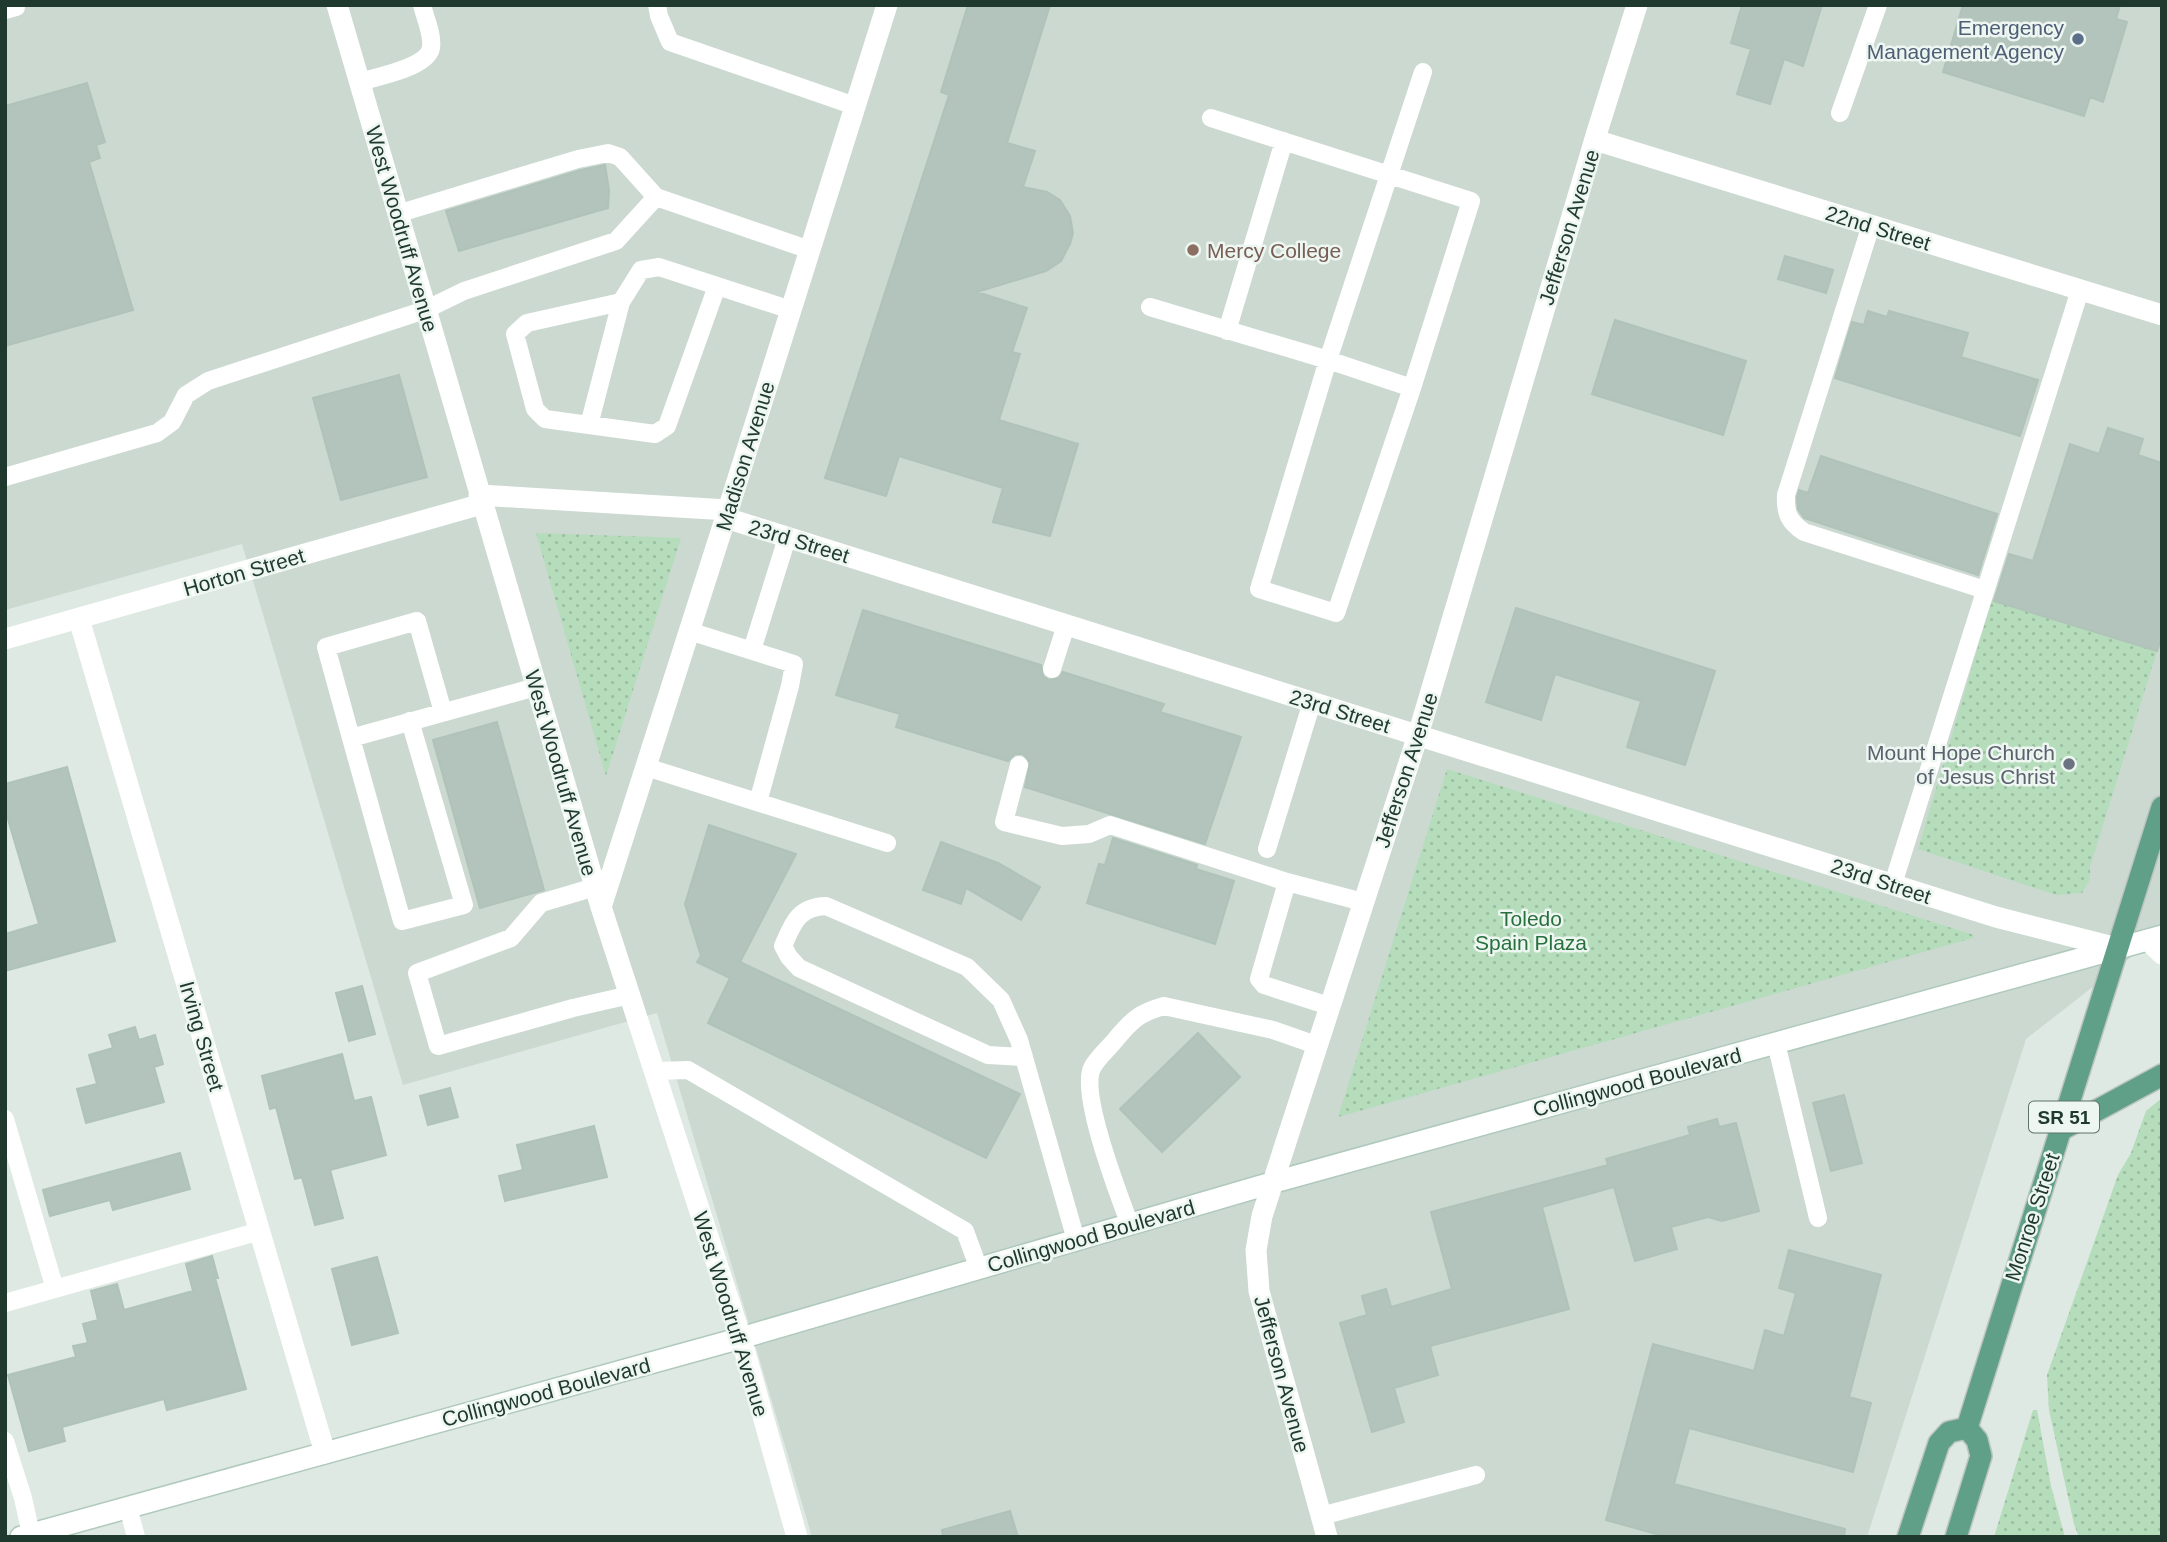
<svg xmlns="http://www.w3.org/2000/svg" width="2167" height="1542" font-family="Helvetica,sans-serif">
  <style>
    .built { fill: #cbd9d1 }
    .grass { fill: url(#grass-dots) }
    .building { fill: #b2c4bb; stroke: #b0c3b9; stroke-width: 2 }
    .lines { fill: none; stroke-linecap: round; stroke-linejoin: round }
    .secondary-casing { stroke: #b0c9bd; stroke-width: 24 }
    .primary-casing { stroke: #bcc4c1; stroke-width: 24 }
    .service { stroke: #fff; stroke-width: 18 }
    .minor { stroke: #fff; stroke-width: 21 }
    .tertiary { stroke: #fff; stroke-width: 21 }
    .secondary { stroke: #fff; stroke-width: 21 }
    .primary { stroke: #60a088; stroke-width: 21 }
    .service-dot { fill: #5c6f8a; stroke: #edf6f1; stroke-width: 2.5 }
    .education-dot { fill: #8d6e63; stroke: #edf6f1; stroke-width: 2.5 }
    .worship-dot { fill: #6b7280; stroke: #edf6f1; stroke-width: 2.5 }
    .labels { text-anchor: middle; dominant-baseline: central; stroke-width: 5; stroke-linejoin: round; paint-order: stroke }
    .shield { fill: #edf6f1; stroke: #5d7269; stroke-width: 2 }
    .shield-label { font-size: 19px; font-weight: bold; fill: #1f392f }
    .service-label { font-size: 21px; fill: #4e5e75; stroke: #edf6f1; text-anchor: end }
    .street-label { font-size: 21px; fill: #1f392f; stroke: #edf6f1 }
    .education-label { font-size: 21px; fill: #785e54; stroke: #edf6f1; text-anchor: start }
    .worship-label { font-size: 21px; fill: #5b616d; stroke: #edf6f1; text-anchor: end }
    .park-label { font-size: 21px; fill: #28703c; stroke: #edf6f1 }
  </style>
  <defs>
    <pattern id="grass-dots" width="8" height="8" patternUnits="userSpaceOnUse" patternTransform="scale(1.75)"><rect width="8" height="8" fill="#b5dcbb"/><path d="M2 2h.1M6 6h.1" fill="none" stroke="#9bbea1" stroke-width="1.8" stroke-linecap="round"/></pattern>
  </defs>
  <rect width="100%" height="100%" fill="#dde9e2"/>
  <!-- built -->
  <path class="built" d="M 5,5 L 2162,5 L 2162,933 L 2026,1039 L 1867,1537 L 812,1537 L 657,1013 L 403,1085 L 242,544 L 5,610 Z"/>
  <!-- grass -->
  <path class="grass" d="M 536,533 L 681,538 L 606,776 Z
    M 1992,600 L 2157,651 L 2090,867 L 2090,879 L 2082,893 L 2056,895 L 1918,849 Z
    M 1447,769 L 1974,935 L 1973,938 L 1338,1117 Z
    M 2162,1098 L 2162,1537 L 2079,1537 L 2074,1524 L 2049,1410 L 2047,1375 L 2118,1175 L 2131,1153 L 2146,1111 Z
    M 2033,1410 L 2037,1410 L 2051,1486 L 2065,1537 L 1994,1537 Z"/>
  <!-- building -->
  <path class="building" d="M 968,5 L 1050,5 L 1007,143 L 1035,151 L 1023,187 L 1047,192 L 1060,200 L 1070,216 L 1073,233 L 1070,244 L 1061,261 L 1046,271 L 977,292 L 1027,308 L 1012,352 L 1020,354 L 999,420 L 1078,444 L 1050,536 L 993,522 L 1003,488 L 899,456 L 886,496 L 825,478 L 949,95 L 941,92 Z
    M 1742,5 L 1822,5 L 1803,66 L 1784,59 L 1770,104 L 1737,94 L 1751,49 L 1731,43 Z
    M 1963,5 L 2120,5 L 2116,19 L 2127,22 L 2103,102 L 2090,97 L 2084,116 L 1943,72 Z
    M 87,83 L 105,142 L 96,145 L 100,158 L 89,162 L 133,310 L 5,346 L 5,106 Z
    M 605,165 L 609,190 L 608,208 L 459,251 L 446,211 L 581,170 Z
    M 1785,256 L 1833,270 L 1826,293 L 1778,279 Z
    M 1868,311 L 1887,317 L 1889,311 L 1968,333 L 1961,357 L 2038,380 L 2020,436 L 1835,378 L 1852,322 L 1864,325 Z
    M 1615,320 L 1746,361 L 1723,435 L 1592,394 Z
    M 399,375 L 427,477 L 341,500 L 313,398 Z
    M 2108,428 L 2143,439 L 2138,455 L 2162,463 L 2162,637 L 2157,651 L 1994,601 L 2009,554 L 2033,561 L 2070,444 L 2099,454 Z
    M 1821,456 L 1997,514 L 1978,575 L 1804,518 L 1798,509 L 1797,497 L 1799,490 L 1808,493 Z
    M 1516,608 L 1715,671 L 1685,765 L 1627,747 L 1641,701 L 1555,674 L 1541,720 L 1486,702 Z
    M 863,610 L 1041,665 L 1043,676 L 1049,680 L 1059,678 L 1063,672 L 1164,704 L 1160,712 L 1241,737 L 1205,844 L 1025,787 L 1030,763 L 1023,754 L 1015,754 L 1008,761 L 896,727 L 900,714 L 836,695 Z
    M 497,722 L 544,890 L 480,908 L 433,740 Z
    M 67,767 L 115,941 L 5,971 L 5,934 L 39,924 L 5,809 L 5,784 Z
    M 709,825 L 796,854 L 740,962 L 1020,1094 L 986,1158 L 708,1023 L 730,978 L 697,962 L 701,956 L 685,904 Z
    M 1113,838 L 1197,865 L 1196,869 L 1234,881 L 1215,944 L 1087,903 L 1099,864 L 1105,865 Z
    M 941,842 L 998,863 L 1040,887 L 1021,920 L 966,888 L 961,904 L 923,890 Z
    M 362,986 L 375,1034 L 349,1041 L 336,993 Z
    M 135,1027 L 139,1040 L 155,1035 L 163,1064 L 154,1067 L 164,1102 L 86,1123 L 77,1089 L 97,1084 L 89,1055 L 113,1048 L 109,1035 Z
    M 1198,1033 L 1240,1077 L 1162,1152 L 1120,1109 Z
    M 342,1054 L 354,1101 L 371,1097 L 386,1155 L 330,1170 L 343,1218 L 315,1225 L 302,1177 L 295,1179 L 276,1107 L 270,1109 L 262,1076 Z
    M 450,1088 L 458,1117 L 428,1125 L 420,1096 Z
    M 1844,1095 L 1862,1163 L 1831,1171 L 1813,1103 Z
    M 1717,1119 L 1719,1127 L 1736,1123 L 1759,1211 L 1722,1221 L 1708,1217 L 1671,1227 L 1677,1249 L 1635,1261 L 1614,1187 L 1542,1207 L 1569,1309 L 1430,1346 L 1438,1375 L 1394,1388 L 1404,1422 L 1372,1432 L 1340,1323 L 1367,1315 L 1362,1296 L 1386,1289 L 1391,1307 L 1452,1289 L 1431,1212 L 1608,1165 L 1606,1159 L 1690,1135 L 1688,1127 Z
    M 594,1126 L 607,1177 L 505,1201 L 499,1176 L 523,1170 L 517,1145 Z
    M 180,1153 L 190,1189 L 113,1210 L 110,1200 L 50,1216 L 43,1190 Z
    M 1789,1250 L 1881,1275 L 1849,1397 L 1871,1403 L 1853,1472 L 1689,1428 L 1674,1484 L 1845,1529 L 1844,1537 L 1667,1537 L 1606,1520 L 1653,1344 L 1754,1371 L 1765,1330 L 1784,1336 L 1796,1293 L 1779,1288 Z
    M 212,1256 L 218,1278 L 215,1278 L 246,1389 L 167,1410 L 164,1399 L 62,1427 L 65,1441 L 29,1451 L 8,1375 L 76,1357 L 73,1346 L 88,1343 L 83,1324 L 98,1320 L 91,1291 L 117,1284 L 124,1310 L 193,1291 L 186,1264 Z
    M 377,1257 L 398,1333 L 352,1345 L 332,1269 Z
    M 1010,1511 L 1018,1537 L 943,1537 L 942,1530 Z"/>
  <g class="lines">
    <defs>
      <path id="secondary" d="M 21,1537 L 741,1338 L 1271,1183 L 2162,936"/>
      <path id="primary" d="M 2059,1131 L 2162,1075
        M 1967,1428 L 2162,807
        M 1908,1537 L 1939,1443 L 1949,1432 L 1967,1428
        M 1956,1537 L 1981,1456 L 1977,1440 L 1967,1428"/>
    </defs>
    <!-- secondary casing -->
    <use href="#secondary" class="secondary-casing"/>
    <!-- primary casing -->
    <use href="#primary" class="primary-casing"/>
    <!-- service -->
    <path class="service" d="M 657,5 L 659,16 L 670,42 L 855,106
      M 5,10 L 16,7 L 16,5
      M 359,82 C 376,77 427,68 431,48 C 433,34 425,18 422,5
      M 1840,113 L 1878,5
      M 1211,118 L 1471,201 L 1412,388
      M 656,197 L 810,250
      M 1871,225 L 1786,495 C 1785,513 1789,522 1804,532 L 1985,590
      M 717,286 L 667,426 L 655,434 L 545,419 L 535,409 L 515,334 L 527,323 L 621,302 L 641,270 L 659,267 L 791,310
      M 1150,307 L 1328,360 L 1423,72
      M 1227,331 L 1284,141
      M 1328,360 L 1412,388 L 1336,613 L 1259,589 Z
      M 589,425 L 621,302
      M 5,477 L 157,433 L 172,422 L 186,395 L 208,381 L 425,310 L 464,291 L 616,241 L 656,197 L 620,157 L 608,153 L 578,159 L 397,214
      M 689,631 L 794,664 L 790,686 L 758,802
      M 752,650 L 787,538
      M 1052,669 L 1066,625
      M 443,712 L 417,621 L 326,647 L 351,738 L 536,687
      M 351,738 L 402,921 L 464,905 L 410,721
      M 1019,765 L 1004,822 L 1062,836 L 1089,834 L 1110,825 L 1287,882 L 1363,902
      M 646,767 L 887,843
      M 1267,849 L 1312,702
      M 1287,882 L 1259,979 L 1264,985 L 1329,1006
      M 1893,884 L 2080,290
      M 595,887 L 541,903 L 511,938 L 417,973 L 438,1046 L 573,1008 L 630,995
      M 1776,1043 L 1818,1218
      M 1024,1057 L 988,1055 L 799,968 L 789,957 L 783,946 C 793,923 798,907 826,906 L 967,967 L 1001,1000 L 1019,1040 L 1076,1240
      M 654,1071 L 688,1070 L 965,1231 L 979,1269
      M 5,1119 L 55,1289
      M 1130,1225 C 1119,1196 1080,1094 1092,1068 C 1097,1058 1109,1048 1116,1039 C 1132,1020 1139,1013 1164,1006 L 1273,1030 L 1316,1045
      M 5,1303 L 260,1231
      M 5,1441 L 23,1498 L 31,1534
      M 128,1507 L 136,1537
      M 1321,1516 L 1476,1475"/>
    <!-- minor -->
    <path class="minor" d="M 1595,140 L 2162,315
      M 479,495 L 728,510
      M 726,518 L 1996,917 L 2117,948
      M 79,619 L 325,1453
      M 5,639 L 482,504
      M 2148,940 L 2162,954
      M 741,1338 L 797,1537"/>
    <!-- tertiary -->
    <path class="tertiary" d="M 337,5 L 601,907 L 741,1338
      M 601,907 L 728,510 L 887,5
      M 1327,1537 L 1259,1291 L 1256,1250 L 1262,1216 L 1418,735 L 1597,132 L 1637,5"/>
    <!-- secondary -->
    <use href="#secondary" class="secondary"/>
    <!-- primary -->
    <use href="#primary" class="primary"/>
  </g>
  <!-- markers -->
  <circle class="service-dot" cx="2078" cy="39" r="7"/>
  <circle class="education-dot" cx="1193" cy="250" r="7"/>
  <circle class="worship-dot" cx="2069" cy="764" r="7"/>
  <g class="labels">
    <!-- shield labels -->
    <rect class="shield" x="2029" y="1101.5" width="70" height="31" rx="5"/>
    <g class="shield-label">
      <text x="2064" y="1117">SR 51</text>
    </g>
    <!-- service labels -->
    <g class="service-label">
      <text x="2064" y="27">Emergency<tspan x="2064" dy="24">Management Agency</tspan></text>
    </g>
    <!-- street labels -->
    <g class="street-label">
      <text transform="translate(1569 227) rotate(-73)">Jefferson Avenue</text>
      <text transform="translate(1878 228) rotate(17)">22nd Street</text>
      <text transform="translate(402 229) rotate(74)">West Woodruff Avenue</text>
      <text transform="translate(745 456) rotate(-73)">Madison Avenue</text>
      <text transform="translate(799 541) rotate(17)">23rd Street</text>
      <text transform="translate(244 572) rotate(-16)">Horton Street</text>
      <text transform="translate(1340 711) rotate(17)">23rd Street</text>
      <text transform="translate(1406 770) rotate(-72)">Jefferson Avenue</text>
      <text transform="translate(561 773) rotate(74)">West Woodruff Avenue</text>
      <text transform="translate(1881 881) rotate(18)">23rd Street</text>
      <text transform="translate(202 1036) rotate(74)">Irving Street</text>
      <text transform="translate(1637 1082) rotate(-15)">Collingwood Boulevard</text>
      <text transform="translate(2032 1217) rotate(-72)">Monroe Street</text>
      <text transform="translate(1091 1236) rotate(-16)">Collingwood Boulevard</text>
      <text transform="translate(731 1314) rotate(73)">West Woodruff Avenue</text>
      <text transform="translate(1282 1374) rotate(75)">Jefferson Avenue</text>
      <text transform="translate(546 1392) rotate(-15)">Collingwood Boulevard</text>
    </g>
    <!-- education labels -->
    <g class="education-label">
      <text x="1207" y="250">Mercy College</text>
    </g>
    <!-- worship labels -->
    <g class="worship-label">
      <text x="2055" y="752">Mount Hope Church<tspan x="2055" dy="24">of Jesus Christ</tspan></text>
    </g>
    <!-- park labels -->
    <g class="park-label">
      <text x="1531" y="918">Toledo<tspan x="1531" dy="24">Spain Plaza</tspan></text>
    </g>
  </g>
  <!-- border -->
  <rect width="2167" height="1542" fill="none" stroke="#1f392f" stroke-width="14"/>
</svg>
